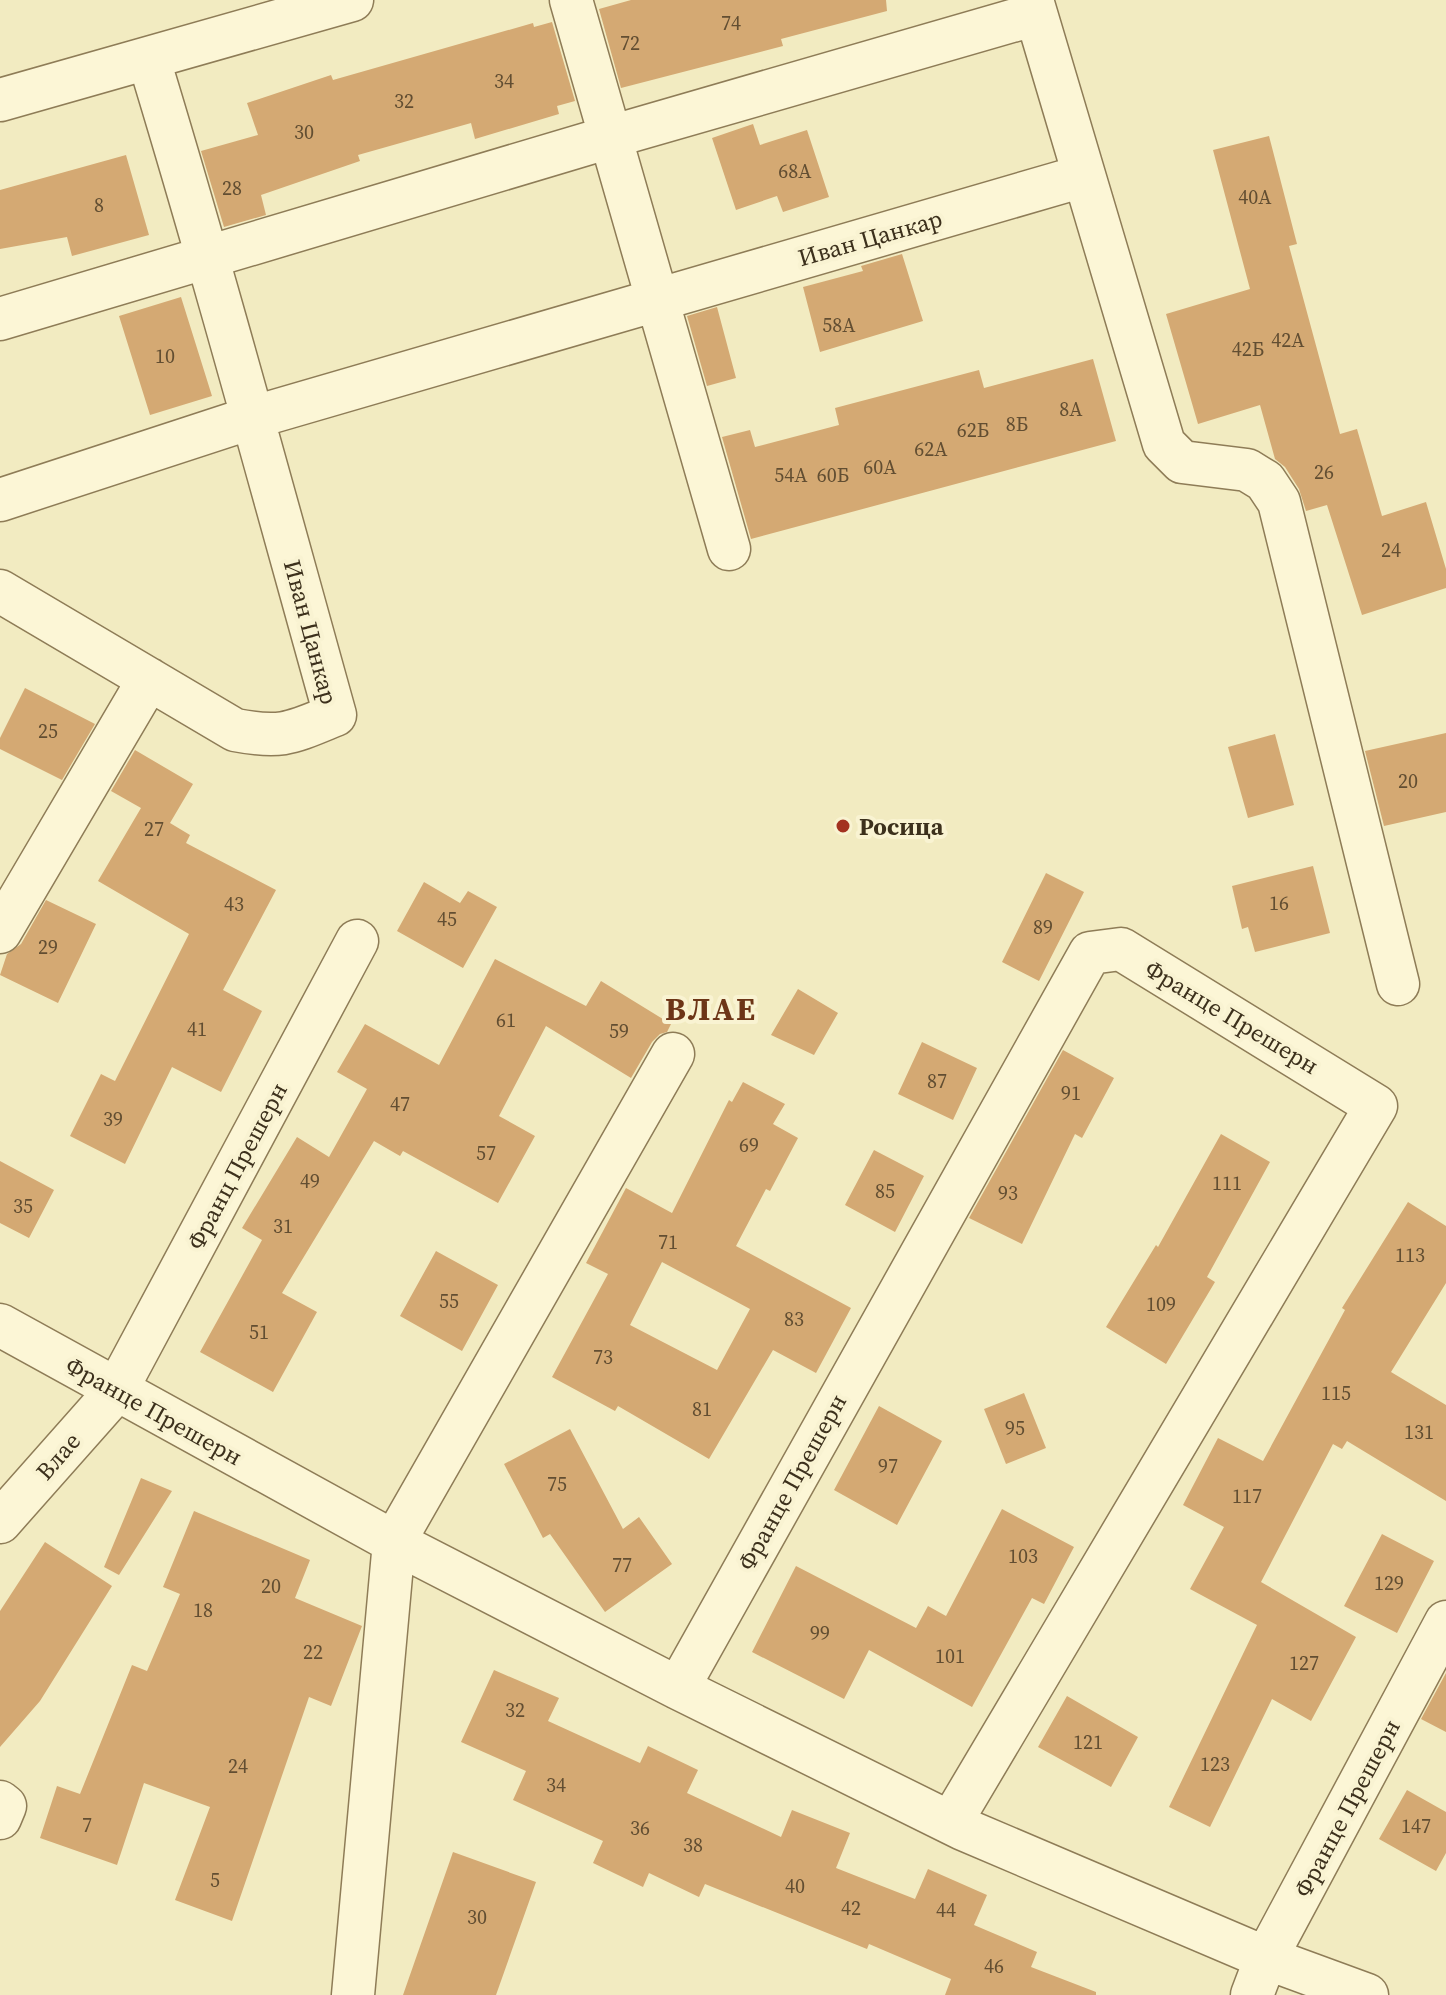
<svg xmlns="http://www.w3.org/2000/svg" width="1446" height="1995" font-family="'Source Serif 4',serif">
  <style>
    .building { fill: #d4a973; fill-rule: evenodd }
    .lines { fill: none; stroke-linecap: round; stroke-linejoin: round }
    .street-casing { stroke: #8e7c57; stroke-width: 45 }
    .street { stroke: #fcf6d6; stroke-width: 42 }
    .poi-dot { fill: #a33220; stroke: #f9f3d2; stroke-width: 3 }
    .labels { text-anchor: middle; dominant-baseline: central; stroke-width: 8; stroke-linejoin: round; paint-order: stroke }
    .number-label { font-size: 20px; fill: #624e32 }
    .street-label { font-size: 24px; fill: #3c301c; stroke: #f9f3d2 }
    .poi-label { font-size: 24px; font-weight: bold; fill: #3c301c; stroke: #f9f3d2; text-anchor: start }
    .district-label { font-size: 32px; font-weight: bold; letter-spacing: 2px; fill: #6d3517; stroke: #f9f3d2 }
  </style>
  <rect width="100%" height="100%" fill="#f2ebc1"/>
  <!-- building -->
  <path class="building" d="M 631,0 L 886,0 L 887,11 L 781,39 L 783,46 L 621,88 L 599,9 Z
    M 552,22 L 575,101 L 557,106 L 559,114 L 475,139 L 471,123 L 358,155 L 360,161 L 261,195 L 266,215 L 224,227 L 201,151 L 258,135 L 247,103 L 331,75 L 333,80 L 533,23 L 534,27 Z
    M 753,124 L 760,145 L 807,130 L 829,197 L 783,212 L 777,196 L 736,210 L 712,138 Z
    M 1269,136 L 1297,244 L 1289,246 L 1340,434 L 1357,429 L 1382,516 L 1426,502 L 1446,569 L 1446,588 L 1362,615 L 1327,505 L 1306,511 L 1299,489 L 1285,467 L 1275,459 L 1260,405 L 1198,424 L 1166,314 L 1250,289 L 1213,150 Z
    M 126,155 L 149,235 L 72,256 L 67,237 L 0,249 L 0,190 Z
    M 902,254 L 923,321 L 820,352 L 803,287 L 863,271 L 861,266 Z
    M 181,297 L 212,396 L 150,415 L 119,316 Z
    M 717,307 L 736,378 L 707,386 L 687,316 Z
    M 1093,359 L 1116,441 L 751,539 L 722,437 L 750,430 L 755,447 L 839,425 L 835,408 L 979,370 L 984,388 Z
    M 25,688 L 95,724 L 62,780 L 0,749 L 0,738 Z
    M 1446,733 L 1446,812 L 1384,826 L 1365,751 Z
    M 1275,734 L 1294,805 L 1248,818 L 1228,747 Z
    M 135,750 L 193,784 L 170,823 L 190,835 L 186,843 L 276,890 L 223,990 L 262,1011 L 221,1092 L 172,1067 L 125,1164 L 70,1136 L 101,1074 L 115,1081 L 189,934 L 98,881 L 141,808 L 111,791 Z
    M 1313,866 L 1330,933 L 1255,952 L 1248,927 L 1242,929 L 1232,886 Z
    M 1046,873 L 1084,892 L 1039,981 L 1002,962 Z
    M 424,882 L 460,903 L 468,891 L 497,907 L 463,968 L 397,931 Z
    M 46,900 L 96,924 L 58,1003 L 0,975 L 7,954 L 21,944 Z
    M 495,959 L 586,1006 L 601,981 L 671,1024 L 667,1032 L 660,1034 L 652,1042 L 631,1078 L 546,1026 L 499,1116 L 535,1136 L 498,1203 L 403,1151 L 400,1156 L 374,1141 L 282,1293 L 317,1312 L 273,1392 L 200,1352 L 262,1240 L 242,1228 L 297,1137 L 329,1157 L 367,1089 L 337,1072 L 365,1024 L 439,1065 Z
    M 798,989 L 838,1013 L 814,1055 L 771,1035 Z
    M 922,1042 L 977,1068 L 953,1120 L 898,1094 Z
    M 1063,1050 L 1114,1078 L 1082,1138 L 1075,1134 L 1022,1244 L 969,1218 Z
    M 743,1082 L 785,1104 L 773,1124 L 798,1138 L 770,1191 L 766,1189 L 736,1246 L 851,1308 L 816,1373 L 773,1350 L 709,1459 L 618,1406 L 615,1411 L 552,1377 L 608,1274 L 586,1263 L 626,1188 L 672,1213 L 729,1100 L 732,1102 ZM 662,1262 L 750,1309 L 717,1370 L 630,1325 Z
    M 1221,1134 L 1270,1162 L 1207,1277 L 1215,1282 L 1166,1364 L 1106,1327 L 1156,1245 L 1158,1247 Z
    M 874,1150 L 924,1176 L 895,1232 L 845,1205 Z
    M 0,1161 L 54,1190 L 29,1238 L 0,1223 Z
    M 1408,1202 L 1446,1226 L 1446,1283 L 1391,1372 L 1446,1405 L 1446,1501 L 1347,1441 L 1342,1449 L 1333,1444 L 1261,1582 L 1356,1637 L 1311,1721 L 1272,1699 L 1210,1827 L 1169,1807 L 1257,1625 L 1190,1589 L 1224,1527 L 1183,1505 L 1218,1438 L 1263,1461 L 1345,1310 L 1342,1308 Z
    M 436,1251 L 498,1285 L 462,1351 L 400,1316 Z
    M 1024,1393 L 1046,1448 L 1006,1464 L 984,1409 Z
    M 879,1406 L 942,1441 L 897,1525 L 834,1490 Z
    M 570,1429 L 623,1529 L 639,1517 L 672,1564 L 605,1612 L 550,1534 L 543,1538 L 504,1464 Z
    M 141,1478 L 172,1491 L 119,1575 L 104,1567 Z
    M 1002,1509 L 1074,1547 L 1044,1604 L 1032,1598 L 972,1707 L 869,1650 L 844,1699 L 752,1652 L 796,1566 L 916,1628 L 928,1606 L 946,1616 Z
    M 194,1511 L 310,1560 L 295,1598 L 362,1626 L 331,1706 L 309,1697 L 232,1921 L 175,1900 L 210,1807 L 144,1783 L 117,1865 L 40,1838 L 57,1786 L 80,1794 L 132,1665 L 147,1671 L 180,1594 L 163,1587 Z
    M 1382,1534 L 1434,1561 L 1397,1633 L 1344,1606 Z
    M 45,1542 L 112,1586 L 40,1701 L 0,1747 L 0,1611 Z
    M 494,1670 L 559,1698 L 548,1721 L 640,1763 L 648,1746 L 698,1770 L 687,1793 L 781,1837 L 792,1810 L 850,1833 L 836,1868 L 915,1899 L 928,1869 L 987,1895 L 974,1925 L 1037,1952 L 1031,1967 L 1096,1992 L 1096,1995 L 945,1995 L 951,1979 L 869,1944 L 867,1949 L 705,1884 L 699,1897 L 649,1873 L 643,1887 L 593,1863 L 603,1841 L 513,1800 L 526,1771 L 461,1742 Z
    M 1446,1673 L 1446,1732 L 1421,1719 Z
    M 1067,1696 L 1138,1737 L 1111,1787 L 1038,1747 Z
    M 1407,1790 L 1446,1812 L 1446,1853 L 1436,1871 L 1379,1839 Z
    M 453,1852 L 536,1882 L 496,1995 L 403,1995 Z"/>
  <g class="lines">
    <defs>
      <path id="street" d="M 571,0 L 729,549
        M 1032,0 L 1164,444 L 1182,462 L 1247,470 L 1265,481 L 1279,502 L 1398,984
        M 0,100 L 352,0
        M 0,319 L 610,137 L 1036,14
        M 0,500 L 251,418 L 1083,176
        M 0,591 L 235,730 C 282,739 291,733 335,715 C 274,496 215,277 149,60
        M 0,932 L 149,679
        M 0,1325 L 394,1542 L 678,1688 L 963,1829 L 1266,1958 L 1367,1995
        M 0,1522 L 116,1391 L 357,941
        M 678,1688 L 1090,953 L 1121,949 L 1376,1106 L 951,1822
        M 0,1802 L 5,1806 L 0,1818
        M 353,1995 L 394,1542 L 673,1054
        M 1252,1995 L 1266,1958 L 1446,1622"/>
    </defs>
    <!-- street casing -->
    <use href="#street" class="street-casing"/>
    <!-- street -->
    <use href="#street" class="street"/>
  </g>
  <!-- markers -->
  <circle class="poi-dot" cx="843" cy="826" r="8"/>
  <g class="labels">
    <!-- number labels -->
    <g class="number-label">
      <text x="731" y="23">74</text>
      <text x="630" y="43">72</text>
      <text x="504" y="81">34</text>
      <text x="404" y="101">32</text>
      <text x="304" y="132">30</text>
      <text x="795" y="171">68A</text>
      <text x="232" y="188">28</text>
      <text x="1255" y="197">40А</text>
      <text x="99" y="205">8</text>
      <text x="839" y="325">58А</text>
      <text x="1288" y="340">42А</text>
      <text x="1248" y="349">42Б</text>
      <text x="165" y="356">10</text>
      <text x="1071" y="409">8A</text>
      <text x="1017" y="424">8Б</text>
      <text x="973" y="430">62Б</text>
      <text x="931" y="449">62А</text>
      <text x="880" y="467">60А</text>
      <text x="1324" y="472">26</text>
      <text x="791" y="475">54A</text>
      <text x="833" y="475">60Б</text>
      <text x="1391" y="550">24</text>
      <text x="48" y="731">25</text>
      <text x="1408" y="781">20</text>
      <text x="154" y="829">27</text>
      <text x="1279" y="903">16</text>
      <text x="234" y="904">43</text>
      <text x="447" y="919">45</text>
      <text x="1043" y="927">89</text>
      <text x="48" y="947">29</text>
      <text x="506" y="1020">61</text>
      <text x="197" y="1029">41</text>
      <text x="619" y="1031">59</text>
      <text x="937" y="1081">87</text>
      <text x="1071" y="1093">91</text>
      <text x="400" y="1104">47</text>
      <text x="113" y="1119">39</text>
      <text x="749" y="1145">69</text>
      <text x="486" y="1153">57</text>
      <text x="310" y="1181">49</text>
      <text x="1227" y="1183">111</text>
      <text x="885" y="1191">85</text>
      <text x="1008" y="1193">93</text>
      <text x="23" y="1206">35</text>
      <text x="283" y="1226">31</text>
      <text x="668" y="1242">71</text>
      <text x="1410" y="1255">113</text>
      <text x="449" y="1301">55</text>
      <text x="1161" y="1304">109</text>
      <text x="794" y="1319">83</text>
      <text x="259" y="1332">51</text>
      <text x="603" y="1357">73</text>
      <text x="1336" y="1393">115</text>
      <text x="702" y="1409">81</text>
      <text x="1015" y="1428">95</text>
      <text x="1419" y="1432">131</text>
      <text x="888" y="1466">97</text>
      <text x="557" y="1484">75</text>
      <text x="1247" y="1496">117</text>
      <text x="1023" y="1556">103</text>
      <text x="622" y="1565">77</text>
      <text x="1389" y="1583">129</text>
      <text x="271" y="1586">20</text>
      <text x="203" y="1610">18</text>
      <text x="820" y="1633">99</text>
      <text x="313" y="1652">22</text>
      <text x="950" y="1656">101</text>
      <text x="1304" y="1663">127</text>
      <text x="515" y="1710">32</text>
      <text x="1088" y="1742">121</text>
      <text x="1215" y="1764">123</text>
      <text x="238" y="1766">24</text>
      <text x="556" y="1785">34</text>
      <text x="87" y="1825">7</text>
      <text x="1416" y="1826">147</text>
      <text x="640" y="1828">36</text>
      <text x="693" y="1845">38</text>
      <text x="215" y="1880">5</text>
      <text x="795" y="1886">40</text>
      <text x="851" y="1908">42</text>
      <text x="946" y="1910">44</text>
      <text x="477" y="1917">30</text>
      <text x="994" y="1966">46</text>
    </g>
    <!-- street labels -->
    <g class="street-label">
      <text transform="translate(870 238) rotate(-16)">Иван Цанкар</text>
      <text transform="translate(311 632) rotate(75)">Иван Цанкар</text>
      <text transform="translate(1232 1017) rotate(31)">Францe Прешерн</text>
      <text transform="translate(237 1166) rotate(-62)">Франц Прешерн</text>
      <text transform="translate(154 1411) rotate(29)">Францe Прешерн</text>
      <text transform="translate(58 1456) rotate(-49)">Влае</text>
      <text transform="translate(792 1482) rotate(-61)">Францe Прешерн</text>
      <text transform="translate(1347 1808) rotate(-62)">Франце Прешерн</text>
    </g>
    <!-- poi labels -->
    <g class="poi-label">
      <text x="859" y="826">Росица</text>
    </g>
    <!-- district labels -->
    <g class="district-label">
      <text x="711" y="1009">ВЛАЕ</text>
    </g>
  </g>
</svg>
